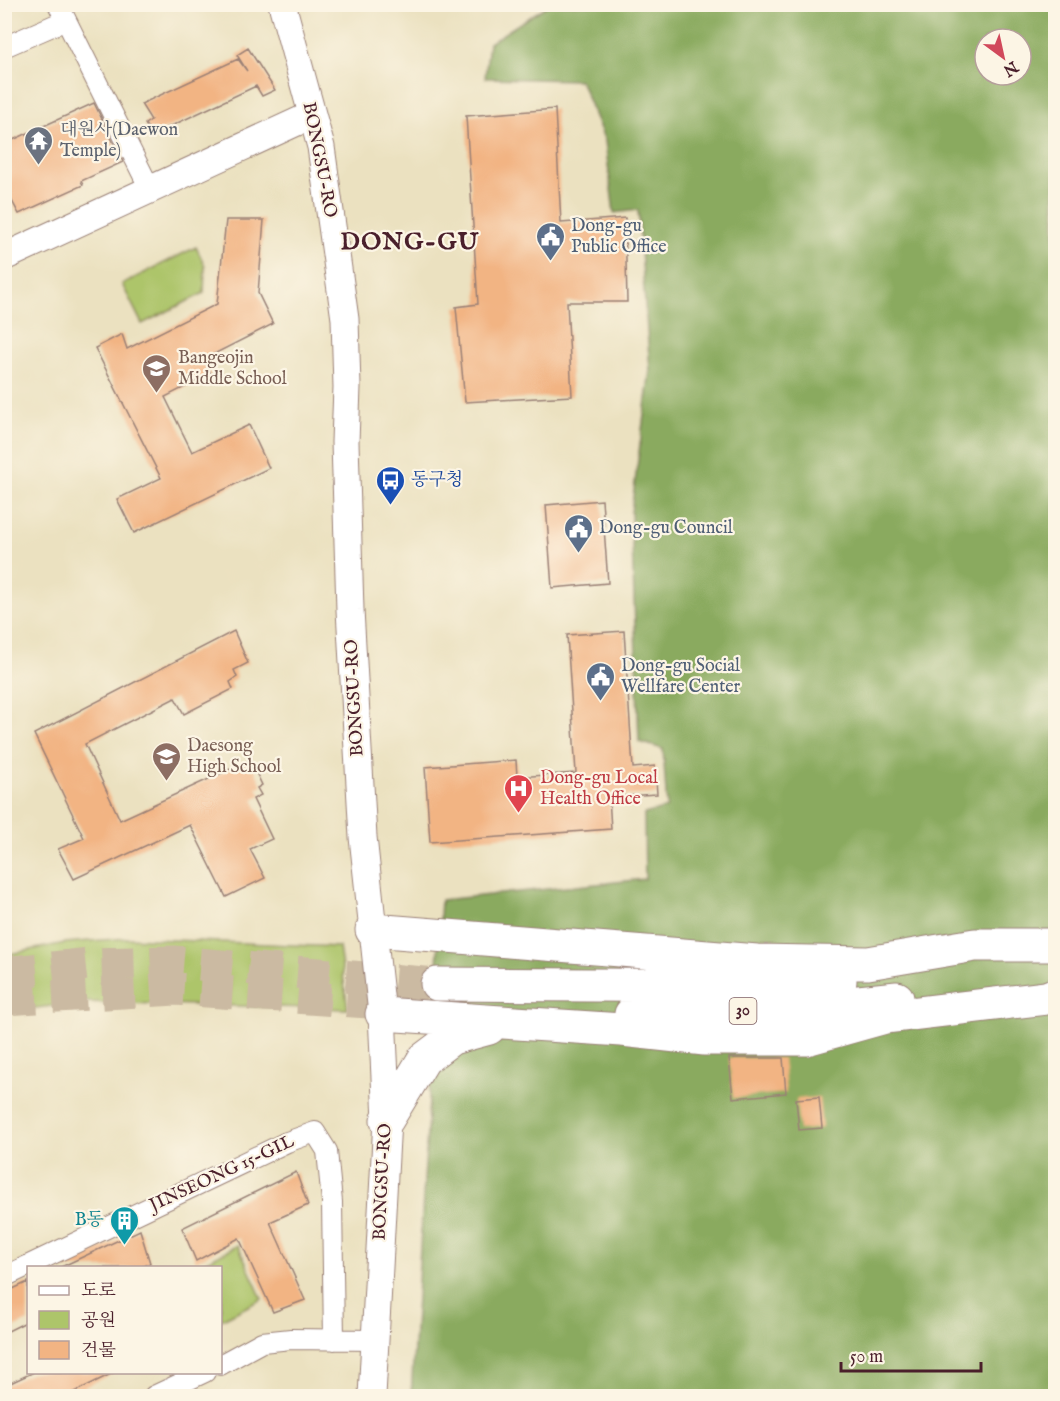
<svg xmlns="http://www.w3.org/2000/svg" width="1060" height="1401" font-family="'IM FELL English','Noto Serif KR',serif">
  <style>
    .green { fill: #adc56a; stroke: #7c724a; stroke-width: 1.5 }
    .forest { fill: #8aaa5e; stroke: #6a6444; stroke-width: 1.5; fill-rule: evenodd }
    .building { fill: #f2b483 }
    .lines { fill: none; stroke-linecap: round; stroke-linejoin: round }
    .highway-tunnel { stroke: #cbbaa2; stroke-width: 33; stroke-dasharray: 33 16; stroke-linecap: butt }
    .street-casing { stroke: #9a8076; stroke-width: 22 }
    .secondary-casing { stroke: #9a8076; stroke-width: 29 }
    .highway-casing { stroke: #9a8076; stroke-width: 35 }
    .street { stroke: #fff; stroke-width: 20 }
    .secondary { stroke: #fff; stroke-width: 27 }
    .highway { stroke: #fff; stroke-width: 33 }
    .labels { text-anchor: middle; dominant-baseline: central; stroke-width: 4.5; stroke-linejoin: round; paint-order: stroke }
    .shield { fill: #fcf5e5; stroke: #7f5f63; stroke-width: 1.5 }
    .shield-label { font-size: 16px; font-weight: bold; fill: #4a1f2b }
    .worship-label { font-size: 18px; fill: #5b616d; stroke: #fcf5e5; text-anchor: start }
    .street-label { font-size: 18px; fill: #4a1f2b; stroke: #fcf5e5 }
    .service-label { font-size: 18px; fill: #4e5e75; stroke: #fcf5e5; text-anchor: start }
    .education-label { font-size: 18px; fill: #785e54; stroke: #fcf5e5; text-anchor: start }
    .transit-label { font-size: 18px; fill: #164399; stroke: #fcf5e5; text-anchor: start }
    .health-label { font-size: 18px; fill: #be3a42; stroke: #fcf5e5; text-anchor: start }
    .culture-label { font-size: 18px; fill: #0d838f; stroke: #fcf5e5; text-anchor: end }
    .district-label { font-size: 24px; font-weight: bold; letter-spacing: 1.5px; fill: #4a1f2b; stroke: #fcf5e5 }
  </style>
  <rect width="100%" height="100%" fill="#fcf5e5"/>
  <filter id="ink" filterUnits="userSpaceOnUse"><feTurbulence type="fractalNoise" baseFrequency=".0167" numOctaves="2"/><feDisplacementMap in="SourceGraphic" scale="12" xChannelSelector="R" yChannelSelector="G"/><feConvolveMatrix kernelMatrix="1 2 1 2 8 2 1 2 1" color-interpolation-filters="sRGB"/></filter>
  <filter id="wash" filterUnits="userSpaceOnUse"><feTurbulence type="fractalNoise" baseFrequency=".008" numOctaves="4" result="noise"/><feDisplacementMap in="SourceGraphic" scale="24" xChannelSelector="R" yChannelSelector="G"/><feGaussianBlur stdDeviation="1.35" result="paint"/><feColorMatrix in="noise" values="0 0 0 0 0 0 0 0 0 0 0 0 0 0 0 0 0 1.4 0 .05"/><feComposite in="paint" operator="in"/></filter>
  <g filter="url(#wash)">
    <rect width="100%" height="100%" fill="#ebe1c0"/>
    <!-- green -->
    <path class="green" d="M 196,247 L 205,266 L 204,293 L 142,324 L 122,284 Z
      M 128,938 L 339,947 L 348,1009 L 84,1002 L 5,1012 L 5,955 L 65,943 Z
      M 238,1245 L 262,1299 L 221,1320 L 220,1268 L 195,1267 Z"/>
    <!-- forest -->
    <path class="forest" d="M 548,5 L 1055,5 L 1055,1396 L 411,1396 L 441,900 L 645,879 L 644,814 L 667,808 L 663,749 L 639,742 L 631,512 L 650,370 L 638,210 L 614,213 L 605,141 L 580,80 L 485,78 L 489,43 ZM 985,39 L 1021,39 L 1021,75 L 985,75 Z"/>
    <g id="blocks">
      <!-- building -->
      <path class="building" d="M 248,48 L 275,90 L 262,96 L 256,86 L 152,135 L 145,124 L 151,120 L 141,104 L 238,59 L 247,71 L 237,55 Z
        M 94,103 L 123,162 L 81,181 L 83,185 L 19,214 L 4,186 L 4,144 Z
        M 555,109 L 561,223 L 625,218 L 627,302 L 567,302 L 572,396 L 465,402 L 456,307 L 478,304 L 466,116 Z
        M 226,220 L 264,220 L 258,293 L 273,324 L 204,359 L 211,374 L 165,397 L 192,452 L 249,425 L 269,468 L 134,533 L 117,499 L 161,478 L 95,348 L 122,334 L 127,349 L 217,304 Z
        M 602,500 L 608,583 L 552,588 L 546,505 Z
        M 234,631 L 248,663 L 234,670 L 237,677 L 230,682 L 233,689 L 184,714 L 175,698 L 85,744 L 120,820 L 250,760 L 262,785 L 257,788 L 261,795 L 253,799 L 272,839 L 250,849 L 265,878 L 226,897 L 190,825 L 74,879 L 58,849 L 84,838 L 34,734 Z
        M 624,631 L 633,768 L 655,766 L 657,794 L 609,797 L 611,829 L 430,842 L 425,767 L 516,760 L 517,777 L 576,773 L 567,635 Z
        M 729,1058 L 783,1058 L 786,1093 L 733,1098 Z
        M 819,1097 L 822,1128 L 799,1130 L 796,1099 Z
        M 296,1172 L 308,1205 L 270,1222 L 305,1300 L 273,1312 L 239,1238 L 196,1261 L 182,1228 Z
        M 140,1230 L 150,1263 L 141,1268 L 59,1268 Z
        M 28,1282 L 28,1321 L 4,1333 L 4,1293 Z
        M 34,1372 L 115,1372 L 66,1396 L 4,1396 L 4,1386 Z"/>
    </g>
  </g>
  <g filter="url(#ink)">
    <use href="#blocks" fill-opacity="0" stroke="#9a8076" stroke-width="1.5"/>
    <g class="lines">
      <!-- highway-tunnel -->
      <path class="highway-tunnel" d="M 4,973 L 89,964 L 174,962 L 437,984
        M 4,999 L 176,989 L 413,1005"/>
      <defs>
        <path id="street" d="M 58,4 L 150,189
          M 4,47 L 66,20
          M 4,1277 L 287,1142 L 315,1132 L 327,1151 L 332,1202 L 334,1340
          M 220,1365 L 262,1342 L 291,1339 L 374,1340
          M 154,1396 L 205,1372"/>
        <path id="secondary" d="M 282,4 L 321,147 L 345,319 L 347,387 L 345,442 L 350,610 L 363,837 L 382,1014 L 387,1120 L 372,1396
          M 4,257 L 312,115"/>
        <path id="highway" d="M 372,930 L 757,961 L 868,963 L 975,945 L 1056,945
          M 437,984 L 778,986 L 840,981
          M 382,1014 L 622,1030 L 705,1039 L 806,1039 L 885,1017 L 1046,998 L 1056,994
          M 631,1014 L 782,1010 L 897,998
          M 387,1120 L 424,1059 L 452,1038 L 489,1028"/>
      </defs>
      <!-- street casing -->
      <use href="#street" class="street-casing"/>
      <!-- secondary casing -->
      <use href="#secondary" class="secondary-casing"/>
      <!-- highway casing -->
      <use href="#highway" class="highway-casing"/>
      <!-- street -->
      <use href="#street" class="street"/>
      <!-- secondary -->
      <use href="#secondary" class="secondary"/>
      <!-- highway -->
      <use href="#highway" class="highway"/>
    </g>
  </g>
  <!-- icons -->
  <defs>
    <symbol id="temple-pin" viewBox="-11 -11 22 30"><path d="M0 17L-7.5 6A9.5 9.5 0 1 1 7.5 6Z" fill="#6b7280" stroke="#fcf5e5"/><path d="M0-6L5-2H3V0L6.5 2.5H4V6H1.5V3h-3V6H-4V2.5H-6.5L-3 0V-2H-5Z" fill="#fff"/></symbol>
    <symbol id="civic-pin" viewBox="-11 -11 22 30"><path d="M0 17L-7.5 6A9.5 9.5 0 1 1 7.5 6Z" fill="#5c6f8a" stroke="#fcf5e5"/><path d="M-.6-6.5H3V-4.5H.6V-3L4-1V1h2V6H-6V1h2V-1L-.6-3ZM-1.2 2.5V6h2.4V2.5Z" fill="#fff"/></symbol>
    <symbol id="school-pin" viewBox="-11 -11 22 30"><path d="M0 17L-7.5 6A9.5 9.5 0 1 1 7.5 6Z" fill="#8d6e63" stroke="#fcf5e5"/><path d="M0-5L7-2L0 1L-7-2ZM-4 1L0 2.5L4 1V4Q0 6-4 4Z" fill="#fff"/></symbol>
    <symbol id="bus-pin" viewBox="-11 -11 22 30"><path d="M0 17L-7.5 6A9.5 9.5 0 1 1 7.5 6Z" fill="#1a4fb4" stroke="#fcf5e5"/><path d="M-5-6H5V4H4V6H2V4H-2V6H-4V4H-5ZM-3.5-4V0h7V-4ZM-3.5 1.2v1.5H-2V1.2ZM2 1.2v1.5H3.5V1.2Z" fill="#fff"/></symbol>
    <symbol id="hospital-pin" viewBox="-11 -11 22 30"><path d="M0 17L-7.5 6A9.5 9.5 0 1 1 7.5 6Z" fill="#e0444e" stroke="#fcf5e5"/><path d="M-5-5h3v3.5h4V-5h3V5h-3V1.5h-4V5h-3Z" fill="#fff"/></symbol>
    <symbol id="building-pin" viewBox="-11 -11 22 30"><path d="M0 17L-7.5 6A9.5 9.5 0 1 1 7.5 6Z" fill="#0f9aa8" stroke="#fcf5e5"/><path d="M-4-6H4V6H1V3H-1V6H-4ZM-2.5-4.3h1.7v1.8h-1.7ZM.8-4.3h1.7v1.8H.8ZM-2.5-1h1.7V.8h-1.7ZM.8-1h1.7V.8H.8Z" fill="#fff"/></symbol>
  </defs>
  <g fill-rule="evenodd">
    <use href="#temple-pin" x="22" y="124" width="33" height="45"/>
    <use href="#civic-pin" x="534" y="220" width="33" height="45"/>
    <use href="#school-pin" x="140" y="352" width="33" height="45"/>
    <use href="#bus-pin" x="374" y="464" width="33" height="45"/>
    <use href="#civic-pin" x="562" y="512" width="33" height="45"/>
    <use href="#civic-pin" x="584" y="660" width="33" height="45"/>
    <use href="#school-pin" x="150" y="740" width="33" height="45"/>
    <use href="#hospital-pin" x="502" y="772" width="33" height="45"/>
    <use href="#building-pin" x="108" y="1204" width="33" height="45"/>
  </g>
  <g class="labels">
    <!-- shield labels -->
    <rect class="shield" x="729.5" y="998" width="27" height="26" rx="4.5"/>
    <g class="shield-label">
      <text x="743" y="1011">30</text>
    </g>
    <!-- worship labels -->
    <g class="worship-label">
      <text x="60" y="130">대원사(Daewon<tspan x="60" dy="21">Temple)</tspan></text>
    </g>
    <!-- street labels -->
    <g class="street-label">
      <text transform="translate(319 160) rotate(79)">BONGSU-RO</text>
      <text transform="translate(355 698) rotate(-93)">BONGSU-RO</text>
      <text transform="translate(222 1174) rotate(-25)">JINSEONG 15-GIL</text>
      <text transform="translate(383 1182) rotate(-87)">BONGSU-RO</text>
    </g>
    <!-- service labels -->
    <g class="service-label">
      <text x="571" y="226">Dong-gu<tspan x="571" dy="21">Public Office</tspan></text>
      <text x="599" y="528">Dong-gu Council</text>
      <text x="621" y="666">Dong-gu Social<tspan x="621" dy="21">Wellfare Center</tspan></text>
    </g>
    <!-- education labels -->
    <g class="education-label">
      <text x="178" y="358">Bangeojin<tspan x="178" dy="21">Middle School</tspan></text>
      <text x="187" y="746">Daesong<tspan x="187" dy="21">High School</tspan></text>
    </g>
    <!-- transit labels -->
    <g class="transit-label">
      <text x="411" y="480">동구청</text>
    </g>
    <!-- health labels -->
    <g class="health-label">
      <text x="540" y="778">Dong-gu Local<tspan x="540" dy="21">Health Office</tspan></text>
    </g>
    <!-- culture labels -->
    <g class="culture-label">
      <text x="104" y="1220">B동</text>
    </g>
    <!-- district labels -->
    <g class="district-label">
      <text x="410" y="242">DONG-GU</text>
    </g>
  </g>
  <!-- margin -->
  <rect width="1060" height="1401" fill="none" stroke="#fcf5e5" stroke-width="24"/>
  <!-- legend -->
  <rect x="27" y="1266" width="195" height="108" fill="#fcf5e5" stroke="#b59f9b" stroke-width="1.5"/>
  <rect x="39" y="1286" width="30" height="9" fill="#ffffff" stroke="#b59f9b" stroke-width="1.5"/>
  <text x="81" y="1296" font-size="18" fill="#4a1f2b">도로</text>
  <rect x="39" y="1311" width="30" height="18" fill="#adc56a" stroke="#b59f9b" stroke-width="1.5"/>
  <text x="81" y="1326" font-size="18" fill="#4a1f2b">공원</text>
  <rect x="39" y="1341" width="30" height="18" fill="#f2b483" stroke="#b59f9b" stroke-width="1.5"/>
  <text x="81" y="1356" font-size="18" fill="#4a1f2b">건물</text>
  <!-- north arrow -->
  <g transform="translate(1003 57) rotate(147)"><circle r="28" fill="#fcf5e5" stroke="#b59f9b" stroke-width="1.5"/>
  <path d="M0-4.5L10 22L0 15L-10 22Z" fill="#d1495b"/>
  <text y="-9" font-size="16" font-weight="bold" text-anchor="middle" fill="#4a1f2b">N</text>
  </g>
  <!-- scale -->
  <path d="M841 1362v9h140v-9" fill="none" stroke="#4a1f2b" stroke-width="3"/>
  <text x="850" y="1362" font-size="18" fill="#4a1f2b" stroke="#fcf5e5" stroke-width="4.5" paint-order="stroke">50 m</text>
</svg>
